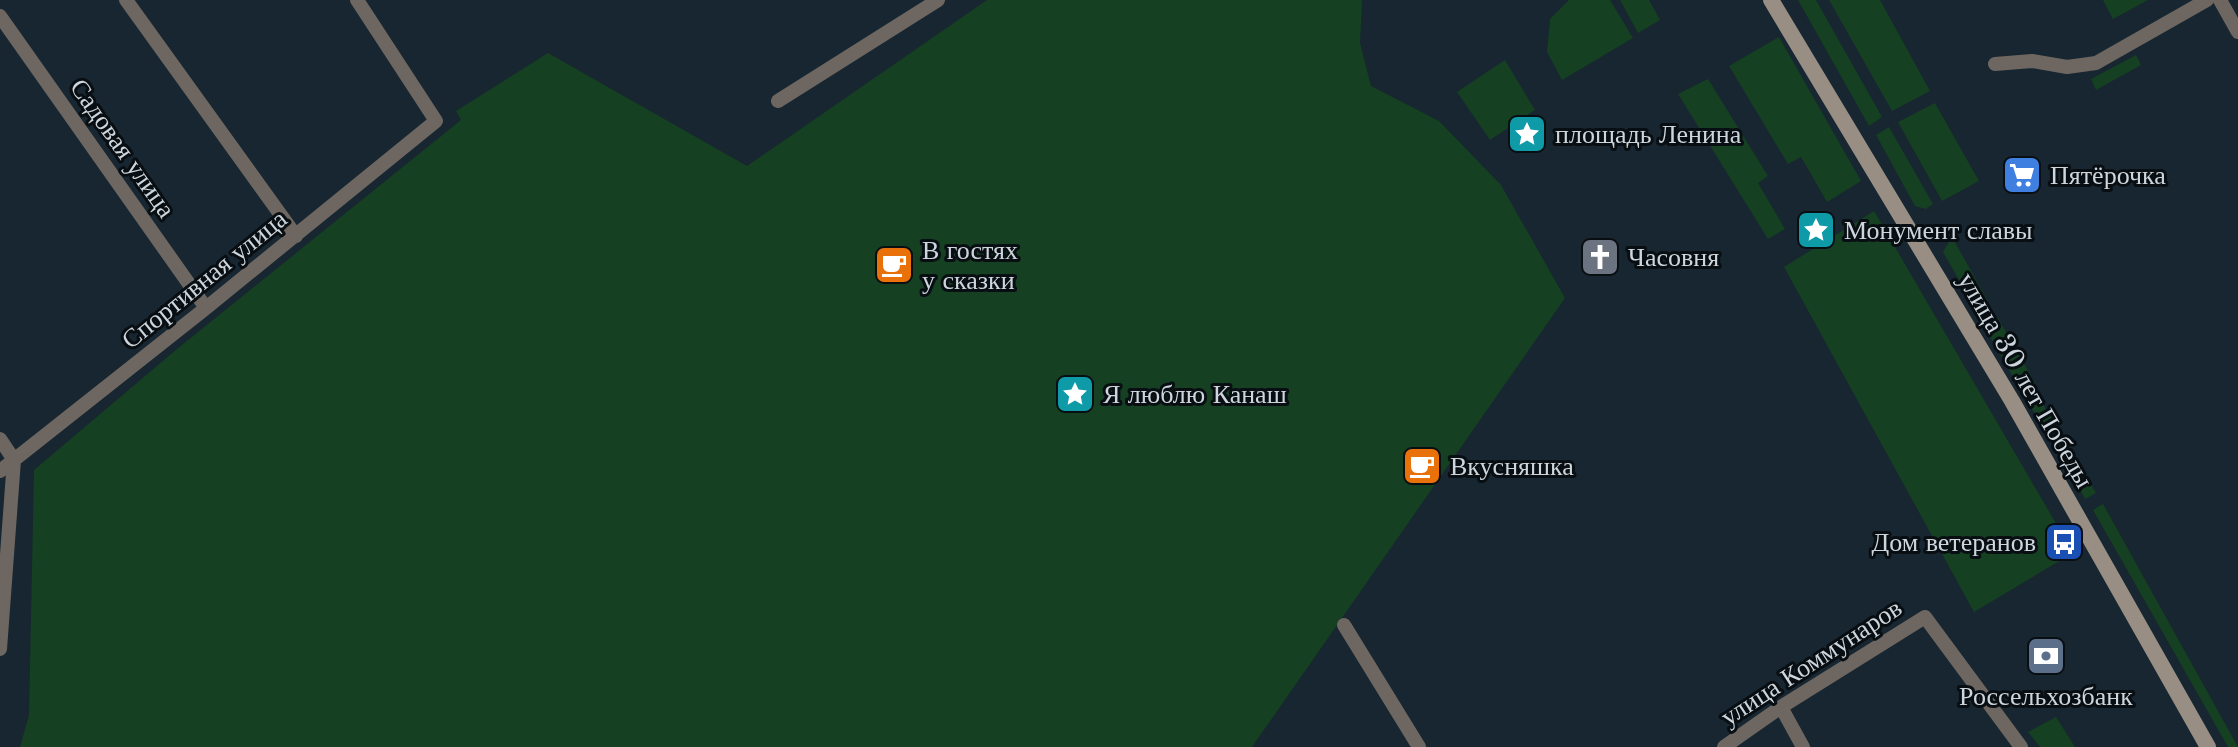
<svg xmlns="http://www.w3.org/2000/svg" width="2238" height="747" font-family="'Libre Baskerville',serif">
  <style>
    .green { fill: #154022 }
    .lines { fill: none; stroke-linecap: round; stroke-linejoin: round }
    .street { stroke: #6e6761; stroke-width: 14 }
    .secondary { stroke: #988e84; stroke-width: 16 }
    .labels { text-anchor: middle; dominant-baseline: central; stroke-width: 6; stroke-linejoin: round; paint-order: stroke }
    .poi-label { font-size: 26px; fill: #cdd6dd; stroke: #080e12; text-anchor: start }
    .street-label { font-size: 26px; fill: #cdd6dd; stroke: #080e12 }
  </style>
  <rect width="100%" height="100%" fill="#172630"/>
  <!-- green -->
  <path class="green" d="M 987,0 L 1362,0 L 1360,43 L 1371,86 L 1439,121 L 1501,185 L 1565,298 L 1252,747 L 20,747 L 29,715 L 34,470 L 177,349 L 461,120 L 456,111 L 548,53 L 747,166 Z
    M 1569,0 L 1610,0 L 1633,38 L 1562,80 L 1547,52 L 1550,19 Z
    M 1620,0 L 1649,0 L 1660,20 L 1638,33 Z
    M 1798,0 L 1816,0 L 1882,117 L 1869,126 Z
    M 1829,0 L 1880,0 L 1930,91 L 1892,111 Z
    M 2103,0 L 2148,0 L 2113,19 Z
    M 1779,37 L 1861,181 L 1827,202 L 1801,157 L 1788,164 L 1729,66 Z
    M 2136,55 L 2141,65 L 2096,90 L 2091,79 Z
    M 1505,60 L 1535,110 L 1490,140 L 1457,92 Z
    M 1708,79 L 1768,176 L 1758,183 L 1785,229 L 1768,239 L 1678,94 Z
    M 1935,103 L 1979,181 L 1942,201 L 1898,122 Z
    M 1889,127 L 1933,204 L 1926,209 L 1915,206 L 1876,135 Z
    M 1874,211 L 2061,532 L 2055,537 L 2066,557 L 1974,612 L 1784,267 Z
    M 1952,237 L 1988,301 L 1975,308 L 1943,252 Z
    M 1998,318 L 2035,383 L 2021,391 L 1984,326 Z
    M 2037,394 L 2096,493 L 2085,499 L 2027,400 Z
    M 2103,504 L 2238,747 L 2228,747 L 2093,510 Z
    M 2056,717 L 2075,747 L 2040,747 L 2028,732 Z"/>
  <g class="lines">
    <!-- street -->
    <path class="street" d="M 126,0 L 296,236
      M 2220,0 L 2238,32
      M 0,16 L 206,308
      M 1995,64 L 2032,61 L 2067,67 L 2096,63 L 2207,0
      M 778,101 L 938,0
      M 0,439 L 14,460 L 0,649
      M 0,471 L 206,308 L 436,121 L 357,0
      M 1344,625 L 1419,747
      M 1781,707 L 1803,747
      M 1724,747 L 1781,707 L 1925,617 L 2021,747"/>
    <!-- secondary -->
    <path class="secondary" d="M 1771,0 L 2012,401 L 2208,747"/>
  </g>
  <!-- icons -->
  <defs>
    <symbol id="sight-square" viewBox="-11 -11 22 22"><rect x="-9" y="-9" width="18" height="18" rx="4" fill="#0f9aa8" stroke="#080e12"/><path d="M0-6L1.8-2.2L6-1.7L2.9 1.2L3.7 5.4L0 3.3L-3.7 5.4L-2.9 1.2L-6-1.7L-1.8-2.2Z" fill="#fff"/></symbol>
    <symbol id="supermarket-square" viewBox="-11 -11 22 22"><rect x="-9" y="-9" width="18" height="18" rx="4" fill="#3f7fe0" stroke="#080e12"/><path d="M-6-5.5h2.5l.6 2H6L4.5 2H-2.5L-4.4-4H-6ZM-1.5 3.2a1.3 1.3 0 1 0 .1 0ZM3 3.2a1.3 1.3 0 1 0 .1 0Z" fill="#fff"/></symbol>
    <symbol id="church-square" viewBox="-11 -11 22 22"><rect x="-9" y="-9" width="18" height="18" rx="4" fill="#6b7280" stroke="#080e12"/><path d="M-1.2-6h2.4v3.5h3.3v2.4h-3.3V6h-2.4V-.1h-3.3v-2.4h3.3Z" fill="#fff"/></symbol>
    <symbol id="cafe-square" viewBox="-11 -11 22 22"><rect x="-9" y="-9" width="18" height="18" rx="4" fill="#e8710a" stroke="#080e12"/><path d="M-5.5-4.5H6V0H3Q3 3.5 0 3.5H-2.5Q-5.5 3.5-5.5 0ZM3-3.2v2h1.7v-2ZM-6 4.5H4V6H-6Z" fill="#fff"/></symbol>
    <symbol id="bus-square" viewBox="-11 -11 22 22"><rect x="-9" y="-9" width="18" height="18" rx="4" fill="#1a4fb4" stroke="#080e12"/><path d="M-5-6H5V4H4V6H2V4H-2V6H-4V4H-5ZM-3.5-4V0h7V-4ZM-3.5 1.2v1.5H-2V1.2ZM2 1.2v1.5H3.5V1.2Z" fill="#fff"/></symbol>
    <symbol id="bank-square" viewBox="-11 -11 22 22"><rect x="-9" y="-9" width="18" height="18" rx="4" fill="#5c6f8a" stroke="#080e12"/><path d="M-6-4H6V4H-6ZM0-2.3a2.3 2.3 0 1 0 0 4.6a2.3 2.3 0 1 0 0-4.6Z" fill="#fff"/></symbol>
  </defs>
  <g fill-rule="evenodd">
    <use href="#sight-square" x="1505" y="112" width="44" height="44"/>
    <use href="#supermarket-square" x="2000" y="153" width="44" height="44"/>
    <use href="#sight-square" x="1794" y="208" width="44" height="44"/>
    <use href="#church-square" x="1578" y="235" width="44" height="44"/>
    <use href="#cafe-square" x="872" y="243" width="44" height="44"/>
    <use href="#sight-square" x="1053" y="372" width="44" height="44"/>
    <use href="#cafe-square" x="1400" y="444" width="44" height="44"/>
    <use href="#bus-square" x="2042" y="520" width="44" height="44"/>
    <use href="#bank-square" x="2024" y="634" width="44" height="44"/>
  </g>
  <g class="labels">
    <!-- poi labels -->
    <g class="poi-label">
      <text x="1555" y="134">площадь Ленина</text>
      <text x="2050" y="175">Пятёрочка</text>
      <text x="1844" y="230">Монумент славы</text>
      <text x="922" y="250">В гостях<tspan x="922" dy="30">у сказки</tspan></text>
      <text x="1628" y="257">Часовня</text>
      <text x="1103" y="394">Я люблю Канаш</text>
      <text x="1450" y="466">Вкусняшка</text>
      <text x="2036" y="542" text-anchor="end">Дом ветеранов</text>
      <text x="2046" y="696" text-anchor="middle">Россельхозбанк</text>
    </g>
    <!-- street labels -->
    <g class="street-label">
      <text transform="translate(123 148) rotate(55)">Садовая улица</text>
      <text transform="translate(204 279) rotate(-39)">Спортивная улица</text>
      <text transform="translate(2026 380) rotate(60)">улица 30 лет Победы</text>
      <text transform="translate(1811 662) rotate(-33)">улица Коммунаров</text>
    </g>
  </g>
</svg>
